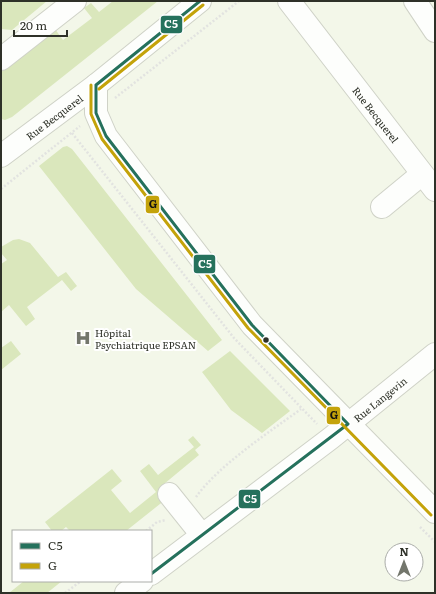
<svg xmlns="http://www.w3.org/2000/svg" width="436" height="594" font-family="Literata,serif">
  <style>
    .green { fill: #dae7bc }
    .lines { fill: none; stroke-linecap: round; stroke-linejoin: round }
    .minor-casing { stroke: #cfd2c7; stroke-width: 24 }
    .path { stroke: #e2e3e0; stroke-width: 2.5; stroke-dasharray: 2 2; stroke-linecap: butt }
    .minor { stroke: #fdfefc; stroke-width: 22 }
    .bus-1-casing { stroke: #fff; stroke-width: 6 }
    .bus-2-casing { stroke: #fff; stroke-width: 6 }
    .bus-1 { stroke: #25715c; stroke-width: 3 }
    .bus-2 { stroke: #c4a30a; stroke-width: 3 }
    .bus-dot { fill: #2e3128; stroke: #fff; stroke-width: 1.5 }
    .labels { text-anchor: middle; dominant-baseline: central; stroke-width: 4; stroke-linejoin: round; paint-order: stroke }
    .street-label { font-size: 10px; fill: #2e3128; stroke: #fff }
    .poi-label { font-size: 10px; fill: #2e3128; stroke: #fff; text-anchor: start }
    .line-badge { stroke: #fff; stroke-width: 1.5 }
    .badge-label { font-size: 11px; text-anchor: middle; font-weight: bold; fill: #fff }
    .pale-badge-label { font-size: 11px; text-anchor: middle; font-weight: bold; fill: #111 }
  </style>
  <rect width="100%" height="100%" fill="#f3f7e9"/>
  <!-- green -->
  <path class="green" d="M 1,1 L 47,1 L 12,30 L 1,29 Z
    M 113,1 L 158,1 L 12,117 L 5,120 L 1,119 L 1,72 L 55,29 L 63,40 L 92,18 L 84,8 L 91,3 L 99,12 Z
    M 67,146 L 72,149 L 222,340 L 208,351 L 136,289 L 39,166 L 63,147 Z
    M 19,239 L 30,243 L 58,277 L 66,272 L 77,286 L 71,291 L 62,280 L 27,307 L 35,319 L 26,326 L 9,305 L 1,312 L 1,264 L 7,260 L 1,253 L 1,247 L 13,240 Z
    M 11,341 L 21,354 L 1,370 L 1,348 Z
    M 230,351 L 290,411 L 262,433 L 231,410 L 202,372 Z
    M 193,436 L 201,445 L 195,450 L 199,455 L 164,484 L 162,489 L 165,500 L 126,531 L 70,531 L 66,527 L 61,531 L 52,531 L 45,522 L 112,469 L 122,481 L 111,490 L 130,513 L 156,492 L 140,471 L 149,464 L 158,475 L 194,447 L 188,440 Z
    M 24,581 L 62,581 L 47,593 L 9,593 Z"/>
  <g class="lines">
    <defs>
      <g id="minor">
        <path id="s1" d="M 289,1 L 435,190"/>
        <path d="M 415,1 L 435,31"/>
        <path d="M 1,59 L 75,1"/>
        <path d="M 96,85 L 96,113 L 106,136 L 252,325 L 435,512"/>
        <path id="s2" d="M 1,156 L 96,85 L 200,1"/>
        <path d="M 382,207 L 422,174"/>
        <path d="M 169,494 L 201,534"/>
        <path id="s3" d="M 151,574 L 331,438 L 435,354"/>
        <path d="M 126,593 L 142,581"/>
      </g>
    </defs>
    <!-- minor casing -->
    <use href="#minor" class="minor-casing"/>
    <!-- path -->
    <path class="path" d="M 115,98 L 239,1
      M 72,133 L 234,338 L 317,424
      M 1,189 L 80,126
      M 196,497 C 219,465 268,433 301,409
      M 420,527 L 435,542
      M 146,531 L 157,522 L 166,520
      M 65,593 L 81,581"/>
    <!-- minor -->
    <use href="#minor" class="minor"/>
    <defs>
      <path id="bus-1" d="M 96,85 L 96,113 L 106,136 L 252,325 L 348,424
        M 96,85 L 200,1
        M 151,574 L 348,424"/>
      <path id="bus-2" d="M 91,85 L 91,114 L 102,139 L 248,328 L 431,515
        M 99,89 L 203,5"/>
    </defs>
    <!-- bus-1 casing -->
    <use href="#bus-1" class="bus-1-casing"/>
    <!-- bus-2 casing -->
    <use href="#bus-2" class="bus-2-casing"/>
    <!-- bus-1 -->
    <use href="#bus-1" class="bus-1"/>
    <!-- bus-2 -->
    <use href="#bus-2" class="bus-2"/>
  </g>
  <!-- icons -->
  <defs>
    <symbol id="hospital-bare" viewBox="-9 -9 18 18"><path d="M-5-5h3v3.5h4V-5h3V5h-3V1.5h-4V5h-3Z" fill="#73766c" stroke="#fff" stroke-width="2.5" paint-order="stroke"/></symbol>
  </defs>
  <g fill-rule="evenodd">
    <use href="#hospital-bare" x="72" y="327" width="22" height="22"/>
  </g>
  <!-- markers -->
  <circle class="bus-dot" cx="266" cy="340" r="3.5"/>
  <g class="labels">
    <!-- street labels -->
    <g class="street-label">
      <text stroke="none"><textPath href="#s1" startOffset="143">Rue Becquerel</textPath></text>
      <text stroke="none"><textPath href="#s2" startOffset="66">Rue Becquerel</textPath></text>
      <text stroke="none"><textPath href="#s3" startOffset="288">Rue Langevin</textPath></text>
    </g>
    <!-- poi labels -->
    <g class="poi-label">
      <text x="95" y="332">Hôpital<tspan x="95" dy="12">Psychiatrique EPSAN</tspan></text>
    </g>
  </g>
  <g class="line-badge">
    <rect x="160" y="15" width="23" height="19" rx="4" fill="#25715c"/>
    <rect x="145" y="195" width="15" height="19" rx="4" fill="#c4a30a"/>
    <rect x="193" y="254" width="23" height="20" rx="4" fill="#25715c"/>
    <rect x="326" y="406" width="15" height="19" rx="4" fill="#c4a30a"/>
    <rect x="238" y="489" width="23" height="20" rx="4" fill="#25715c"/>
  </g>
  <g class="badge-label">
    <text x="171" y="28">C5</text>
    <text x="205" y="268">C5</text>
    <text x="250" y="503">C5</text>
  </g>
  <g class="pale-badge-label">
    <text x="153" y="208">G</text>
    <text x="334" y="419">G</text>
  </g>
  <!-- border -->
  <rect width="436" height="594" fill="none" stroke="#2e3128" stroke-width="4"/>
  <!-- legend -->
  <rect x="12" y="530" width="140" height="52" fill="#ffffff" stroke="#abada9"/>
  <rect x="20" y="543" width="20" height="6" fill="#25715c" stroke="#abada9"/>
  <text x="48" y="550" font-size="12" fill="#2e3128">C5</text>
  <rect x="20" y="563" width="20" height="6" fill="#c4a30a" stroke="#abada9"/>
  <text x="48" y="570" font-size="12" fill="#2e3128">G</text>
  <!-- north arrow -->
  <g transform="translate(404 562)"><circle r="19" fill="#ffffff" stroke="#abada9"/>
  <path d="M0-3L7 15L0 10L-7 15Z" fill="#73766c"/>
  <text y="-6" font-size="11" font-weight="bold" text-anchor="middle" fill="#2e3128">N</text>
  </g>
  <!-- scale -->
  <path d="M14 30v6h53v-6" fill="none" stroke="#2e3128" stroke-width="2"/>
  <text x="20" y="30" font-size="12" fill="#2e3128" stroke="#ffffff" stroke-width="3" paint-order="stroke">20 m</text>
</svg>
